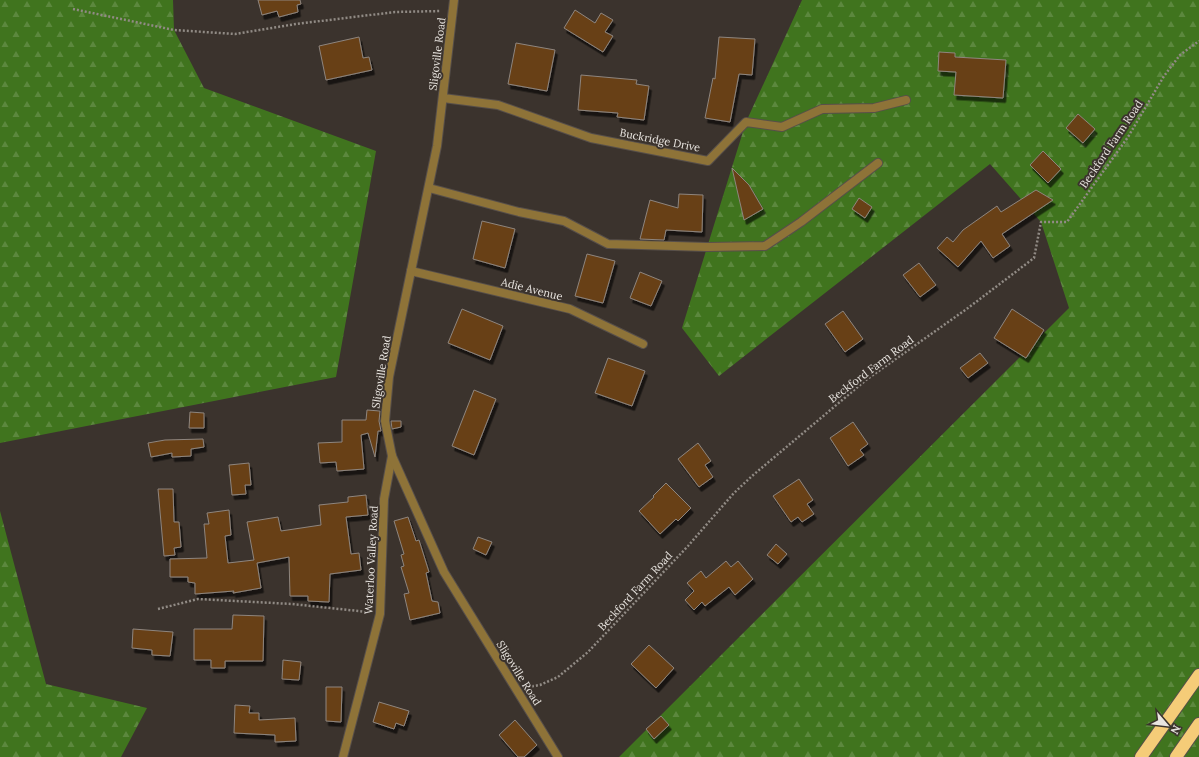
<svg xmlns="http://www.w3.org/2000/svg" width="1199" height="757" font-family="Lora,serif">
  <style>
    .forest { fill: url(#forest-firs) }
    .building { fill: #684118; stroke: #8e857e; filter: url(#shadow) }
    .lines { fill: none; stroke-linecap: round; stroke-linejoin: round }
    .minor-casing { stroke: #574f4a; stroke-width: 10 }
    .tertiary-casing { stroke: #574f4a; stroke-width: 10 }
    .motorway-casing { stroke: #574f4a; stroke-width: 14 }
    .path { stroke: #918b85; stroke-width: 2.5; stroke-dasharray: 2 2; stroke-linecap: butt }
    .minor { stroke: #8e7338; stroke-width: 8 }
    .tertiary { stroke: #8e7338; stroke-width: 8 }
    .motorway { stroke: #f5cc78; stroke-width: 12 }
    .labels { text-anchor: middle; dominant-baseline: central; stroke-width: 4; stroke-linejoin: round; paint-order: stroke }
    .street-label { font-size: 11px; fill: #e9e5e0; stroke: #3b332d }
  </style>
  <defs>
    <pattern id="forest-firs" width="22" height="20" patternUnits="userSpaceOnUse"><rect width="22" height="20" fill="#40741e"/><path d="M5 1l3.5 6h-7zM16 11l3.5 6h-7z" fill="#5c883e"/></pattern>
    <filter id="shadow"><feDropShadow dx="2.5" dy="4.5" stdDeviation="0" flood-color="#0009"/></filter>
  </defs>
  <rect width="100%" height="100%" fill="#3b332d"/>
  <!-- forest -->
  <path class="forest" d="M 0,0 L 173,0 L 174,30 L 204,88 L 376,151 L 336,377 L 0,443 Z
    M 802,0 L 1199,0 L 1199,757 L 619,757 L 1069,308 L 1041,222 L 990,164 L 719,376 L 682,328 L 746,122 Z
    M 0,511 L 46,684 L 147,708 L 121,757 L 0,757 Z"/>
  <!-- building -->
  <path class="building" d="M 258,0 L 300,0 L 301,4 L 297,5 L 298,12 L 279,17 L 277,11 L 262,15 Z
    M 575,10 L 595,23 L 601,13 L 613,20 L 605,32 L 613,36 L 603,52 L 564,28 Z
    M 359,37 L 363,58 L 369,57 L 372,70 L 326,80 L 319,46 Z
    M 719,37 L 755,39 L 752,75 L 739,74 L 730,122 L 705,118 L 713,78 L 715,79 Z
    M 516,43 L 555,50 L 547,91 L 508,84 Z
    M 939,52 L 955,53 L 955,57 L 1006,60 L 1003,98 L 954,95 L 956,72 L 938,71 Z
    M 581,75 L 637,80 L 636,84 L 649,86 L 644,120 L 617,117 L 618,113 L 578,110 Z
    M 1078,114 L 1095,129 L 1083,143 L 1066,128 Z
    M 1043,151 L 1061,169 L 1048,183 L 1030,165 Z
    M 732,168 L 749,185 L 763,209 L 744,220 Z
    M 1036,190 L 1053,200 L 1002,234 L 1010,246 L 993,258 L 981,241 L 958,267 L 937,248 L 947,237 L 953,242 L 963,230 L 997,206 L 1001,212 Z
    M 679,194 L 703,195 L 702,232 L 666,230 L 664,240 L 640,239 L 650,200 L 678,208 Z
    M 859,198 L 872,207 L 865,218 L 852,209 Z
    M 482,221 L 515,229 L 505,268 L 473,259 Z
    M 587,254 L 615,261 L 603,303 L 575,296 Z
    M 919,263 L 936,285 L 920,297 L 903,275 Z
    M 640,272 L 662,281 L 651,306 L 630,298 Z
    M 462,309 L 503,326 L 490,360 L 448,343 Z
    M 1012,309 L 1044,330 L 1026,358 L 994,338 Z
    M 843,311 L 863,339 L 845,352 L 825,324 Z
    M 980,353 L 988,363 L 968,378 L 960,368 Z
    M 608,358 L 645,371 L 632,406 L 595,393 Z
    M 474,390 L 496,399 L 474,455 L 452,446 Z
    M 367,410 L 380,411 L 379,421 L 381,431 L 378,431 L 375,457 L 368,433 L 361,435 L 364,469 L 337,471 L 336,462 L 320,463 L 318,443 L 342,442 L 342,420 L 366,420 Z
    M 190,412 L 204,413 L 204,428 L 189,428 Z
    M 391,421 L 401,421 L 401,427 L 392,429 Z
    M 853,422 L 868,444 L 860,450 L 864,455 L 848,466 L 830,438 Z
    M 203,439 L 204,447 L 191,449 L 191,456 L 172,457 L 172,453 L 151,457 L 148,443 L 165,440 Z
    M 698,443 L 711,461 L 705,465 L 713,477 L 699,487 L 678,459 Z
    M 249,463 L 251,485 L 245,485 L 246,494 L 232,495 L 229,465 Z
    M 799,479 L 813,500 L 807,504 L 814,514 L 802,522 L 798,517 L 791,522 L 773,496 Z
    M 666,483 L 691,508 L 678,521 L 676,519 L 660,534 L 639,511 L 654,497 L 653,496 Z
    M 158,489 L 173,489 L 174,522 L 179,522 L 181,547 L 174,548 L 175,555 L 164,556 Z
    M 366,495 L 368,515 L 346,517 L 351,554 L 359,553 L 361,570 L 330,574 L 329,602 L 308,601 L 308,596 L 290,596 L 289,557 L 257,563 L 261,588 L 233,593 L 234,591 L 195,594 L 195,583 L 188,582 L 188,577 L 170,577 L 170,559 L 207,558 L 204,524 L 209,524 L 207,513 L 229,510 L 231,535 L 225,536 L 228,563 L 254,560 L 247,522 L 278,517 L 281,531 L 321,525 L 319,505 L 348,502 L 348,497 Z
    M 408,517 L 416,541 L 419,540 L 429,572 L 426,573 L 432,601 L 438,602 L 440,613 L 410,620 L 404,594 L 409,593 L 401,567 L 404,566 L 401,555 L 404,554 L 394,521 Z
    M 478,537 L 492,542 L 486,555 L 473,549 Z
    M 776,544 L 787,554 L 778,564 L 767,555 Z
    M 726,561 L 731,567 L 738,561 L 753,579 L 735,595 L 729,587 L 705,606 L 702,602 L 694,610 L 685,600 L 694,591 L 687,583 L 701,571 L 706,578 Z
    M 233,615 L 264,616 L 263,661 L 225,661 L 225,668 L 211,668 L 211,660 L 194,660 L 194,629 L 232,629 Z
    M 133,629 L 173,632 L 170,656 L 152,655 L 152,650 L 132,648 Z
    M 649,645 L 674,668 L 656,688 L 631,664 Z
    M 283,660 L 301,662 L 299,680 L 282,679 Z
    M 326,687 L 342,687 L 341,722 L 326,721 Z
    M 379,702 L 409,711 L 404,726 L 396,723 L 394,729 L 373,722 Z
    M 235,705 L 250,706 L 249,713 L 259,713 L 259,720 L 295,718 L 296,741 L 275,742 L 275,735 L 234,733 Z
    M 661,716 L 669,725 L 654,739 L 646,729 Z
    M 515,720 L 537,745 L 524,757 L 518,757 L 499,735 Z"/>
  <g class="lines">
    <defs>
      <path id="minor" d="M 443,98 L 498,105 L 591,138 L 708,161 L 746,122 L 782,127 L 822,109 L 874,108 L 906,100
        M 429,188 L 519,212 L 564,221 L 608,244 L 707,247 L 765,246 L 801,222 L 878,163
        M 411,271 L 570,309 L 643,344
        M 343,757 L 380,614 L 384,499 L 392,456"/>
      <path id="tertiary" d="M 454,0 L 437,146 L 389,377 L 385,421 L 392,456 L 444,572 L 558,757"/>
      <path id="motorway" d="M 1141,757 L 1199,675
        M 1176,757 L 1199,724"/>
    </defs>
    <!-- minor casing -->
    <use href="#minor" class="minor-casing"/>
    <!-- tertiary casing -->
    <use href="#tertiary" class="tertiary-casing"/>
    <!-- motorway casing -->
    <use href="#motorway" class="motorway-casing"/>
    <!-- path -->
    <path class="path" d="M 73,9 L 174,30 L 235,34 L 296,24 L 395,12 L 441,11
      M 158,609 L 198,599 L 292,604 L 368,612
      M 528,687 L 540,685 L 558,677 L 588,652 L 688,546 L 733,494 L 752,476 L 866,380 L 968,308 L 1034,258 L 1041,222 L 1067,222 L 1128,137 L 1164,76 L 1180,55 L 1199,41"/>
    <!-- minor -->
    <use href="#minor" class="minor"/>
    <!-- tertiary -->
    <use href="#tertiary" class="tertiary"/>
    <!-- motorway -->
    <use href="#motorway" class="motorway"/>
  </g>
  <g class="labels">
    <!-- street labels -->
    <g class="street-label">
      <text transform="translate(437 54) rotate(-83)">Sligoville Road</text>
      <text transform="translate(660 140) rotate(11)">Buckridge Drive</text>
      <text transform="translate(1111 144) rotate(-56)">Beckford Farm Road</text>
      <text transform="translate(532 289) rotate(14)">Adie Avenue</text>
      <text transform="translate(871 369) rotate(-37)">Beckford Farm Road</text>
      <text transform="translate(381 372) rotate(-81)">Sligoville Road</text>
      <text transform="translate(371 560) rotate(-87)">Waterloo Valley Road</text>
      <text transform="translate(635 591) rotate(-47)">Beckford Farm Road</text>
      <text transform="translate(519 673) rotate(58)">Sligoville Road</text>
    </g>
  </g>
  <!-- north arrow -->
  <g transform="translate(1167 725) rotate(118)" stroke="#3b332d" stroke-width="3" paint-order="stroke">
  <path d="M0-3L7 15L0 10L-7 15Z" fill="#e9e5e0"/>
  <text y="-6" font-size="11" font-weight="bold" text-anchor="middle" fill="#e9e5e0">N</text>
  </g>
</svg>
